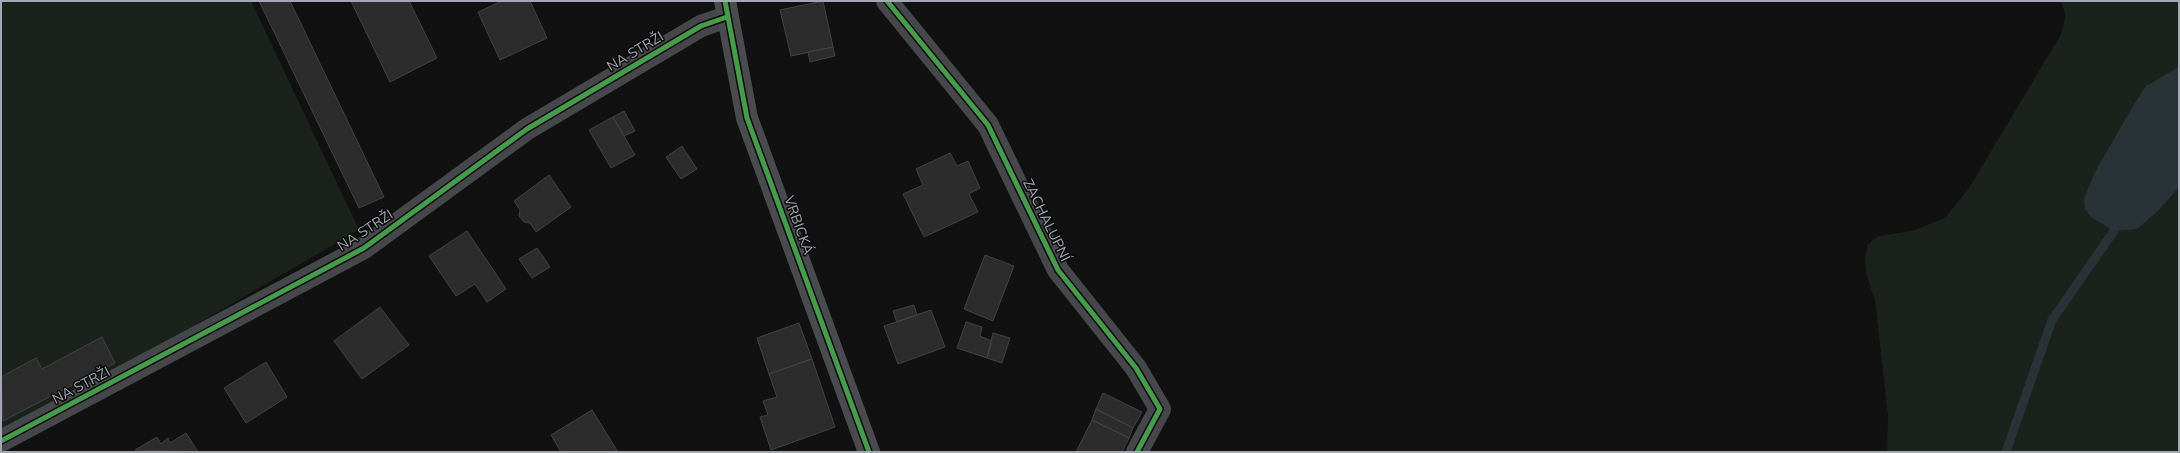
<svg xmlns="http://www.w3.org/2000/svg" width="2180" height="453" font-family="Mulish,sans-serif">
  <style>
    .green { fill: #1b221c }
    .water { fill: #293236 }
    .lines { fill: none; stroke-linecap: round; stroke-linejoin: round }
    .stream { stroke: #293236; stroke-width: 9 }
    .building { fill: #2c2c2d; stroke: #414245 }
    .street { stroke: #46474a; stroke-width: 22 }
    .secondary { stroke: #4a4b4e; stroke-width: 22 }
    .cycleway-casing { stroke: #0c0c0d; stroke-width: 8 }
    .cycleway { stroke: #469c4c; stroke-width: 5 }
    .labels { text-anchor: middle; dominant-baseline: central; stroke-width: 3; stroke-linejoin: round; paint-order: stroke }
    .street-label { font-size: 14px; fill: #a3a9b2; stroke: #0c0c0d }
  </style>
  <rect width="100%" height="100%" fill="#111112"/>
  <!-- green -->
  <path class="green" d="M 1,1 L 251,1 L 359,230 L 130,363 L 1,431 Z
    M 2060,1 L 2179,1 L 2179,452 L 1887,452 L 1888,415 L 1875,300 L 1867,277 L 1865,260 L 1867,245 L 1878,236 L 1912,231 L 1945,218 L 1969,188 L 2060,36 C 2065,23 2068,13 2060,1 Z"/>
  <!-- water -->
  <path class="water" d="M 2179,67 L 2179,187 L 2158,211 L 2137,229 L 2114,231 L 2091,217 L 2085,209 L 2084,199 L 2095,172 L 2133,106 L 2146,86 Z"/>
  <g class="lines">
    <!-- stream -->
    <path class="stream" d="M 2006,452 L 2052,320 L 2114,231"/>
  </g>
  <!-- building -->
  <path class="building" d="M 259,1 L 290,1 L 384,197 L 359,208 Z
    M 351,1 L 409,1 L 437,58 L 390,82 Z
    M 502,1 L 530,1 L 547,38 L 500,60 L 478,12 Z
    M 823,1 L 833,47 L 791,56 L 780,10 Z
    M 833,47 L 835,56 L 810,62 L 808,52 Z
    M 624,111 L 635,131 L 624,136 L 613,117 Z
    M 613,117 L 635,155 L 611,168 L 589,130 Z
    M 682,146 L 697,169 L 681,179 L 666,157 Z
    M 950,153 L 957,166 L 968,161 L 980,188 L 969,194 L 978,212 L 924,237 L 903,194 L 923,185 L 916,169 Z
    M 549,175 L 571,207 L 536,232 L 530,223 L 524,222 L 519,216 L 520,210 L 514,201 Z
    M 467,231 L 506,289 L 487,302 L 475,284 L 456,296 L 429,256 Z
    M 537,248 L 550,267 L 532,278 L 519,259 Z
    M 985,255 L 1014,266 L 993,321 L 964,309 Z
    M 914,305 L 917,315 L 897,322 L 893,311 Z
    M 380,307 L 409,345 L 362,379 L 334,341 Z
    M 931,310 L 945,347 L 898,364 L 884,326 Z
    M 966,322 L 982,327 L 980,336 L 992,341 L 987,358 L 957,348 Z
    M 799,323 L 812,359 L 769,374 L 757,338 Z
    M 993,333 L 1010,338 L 1002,363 L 987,358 Z
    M 102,337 L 115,363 L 3,421 L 1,377 L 36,358 L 42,369 Z
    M 812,359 L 835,427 L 771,450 L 760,417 L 768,415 L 763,401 L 777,397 L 769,374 Z
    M 266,362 L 287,397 L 246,423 L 224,388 Z
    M 1103,393 L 1142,412 L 1133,428 L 1096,409 Z
    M 1096,409 L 1133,428 L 1129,438 L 1092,420 Z
    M 592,410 L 618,452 L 561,452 L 551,435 Z
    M 1092,420 L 1129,438 L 1122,452 L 1076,452 Z
    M 186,433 L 198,452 L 135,450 L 157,437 L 161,444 L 168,438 L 170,443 Z"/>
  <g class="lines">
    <!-- street -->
    <path class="street" d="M 887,1 L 988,125 L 1058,270 L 1136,368 L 1160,409 L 1137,452
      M 1,441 L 364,248 L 527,129 L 701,26 L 727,17"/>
    <!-- secondary -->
    <path class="secondary" d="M 725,1 L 747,118 L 869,452"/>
    <defs>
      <path id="cycleway" d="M 725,1 L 747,118 L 869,452
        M 887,1 L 988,125 L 1058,270 L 1136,368 L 1160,409 L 1137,452
        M 1,441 L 364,248 L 527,129 L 701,26 L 727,17"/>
    </defs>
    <!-- cycleway casing -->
    <use href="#cycleway" class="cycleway-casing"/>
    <!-- cycleway -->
    <use href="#cycleway" class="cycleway"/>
  </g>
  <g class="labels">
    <!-- street labels -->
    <g class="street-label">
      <text transform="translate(635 51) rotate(-31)">NA STRŽI</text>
      <text transform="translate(1047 220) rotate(64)">ZACHALUPNÍ</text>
      <text transform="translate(799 225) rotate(70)">VRBICKÁ</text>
      <text transform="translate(365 230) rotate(-33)">NA STRŽI</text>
      <text transform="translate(81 385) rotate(-28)">NA STRŽI</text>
    </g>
  </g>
  <!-- border -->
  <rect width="2180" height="453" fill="none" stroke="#a3a9b2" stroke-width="4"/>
</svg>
